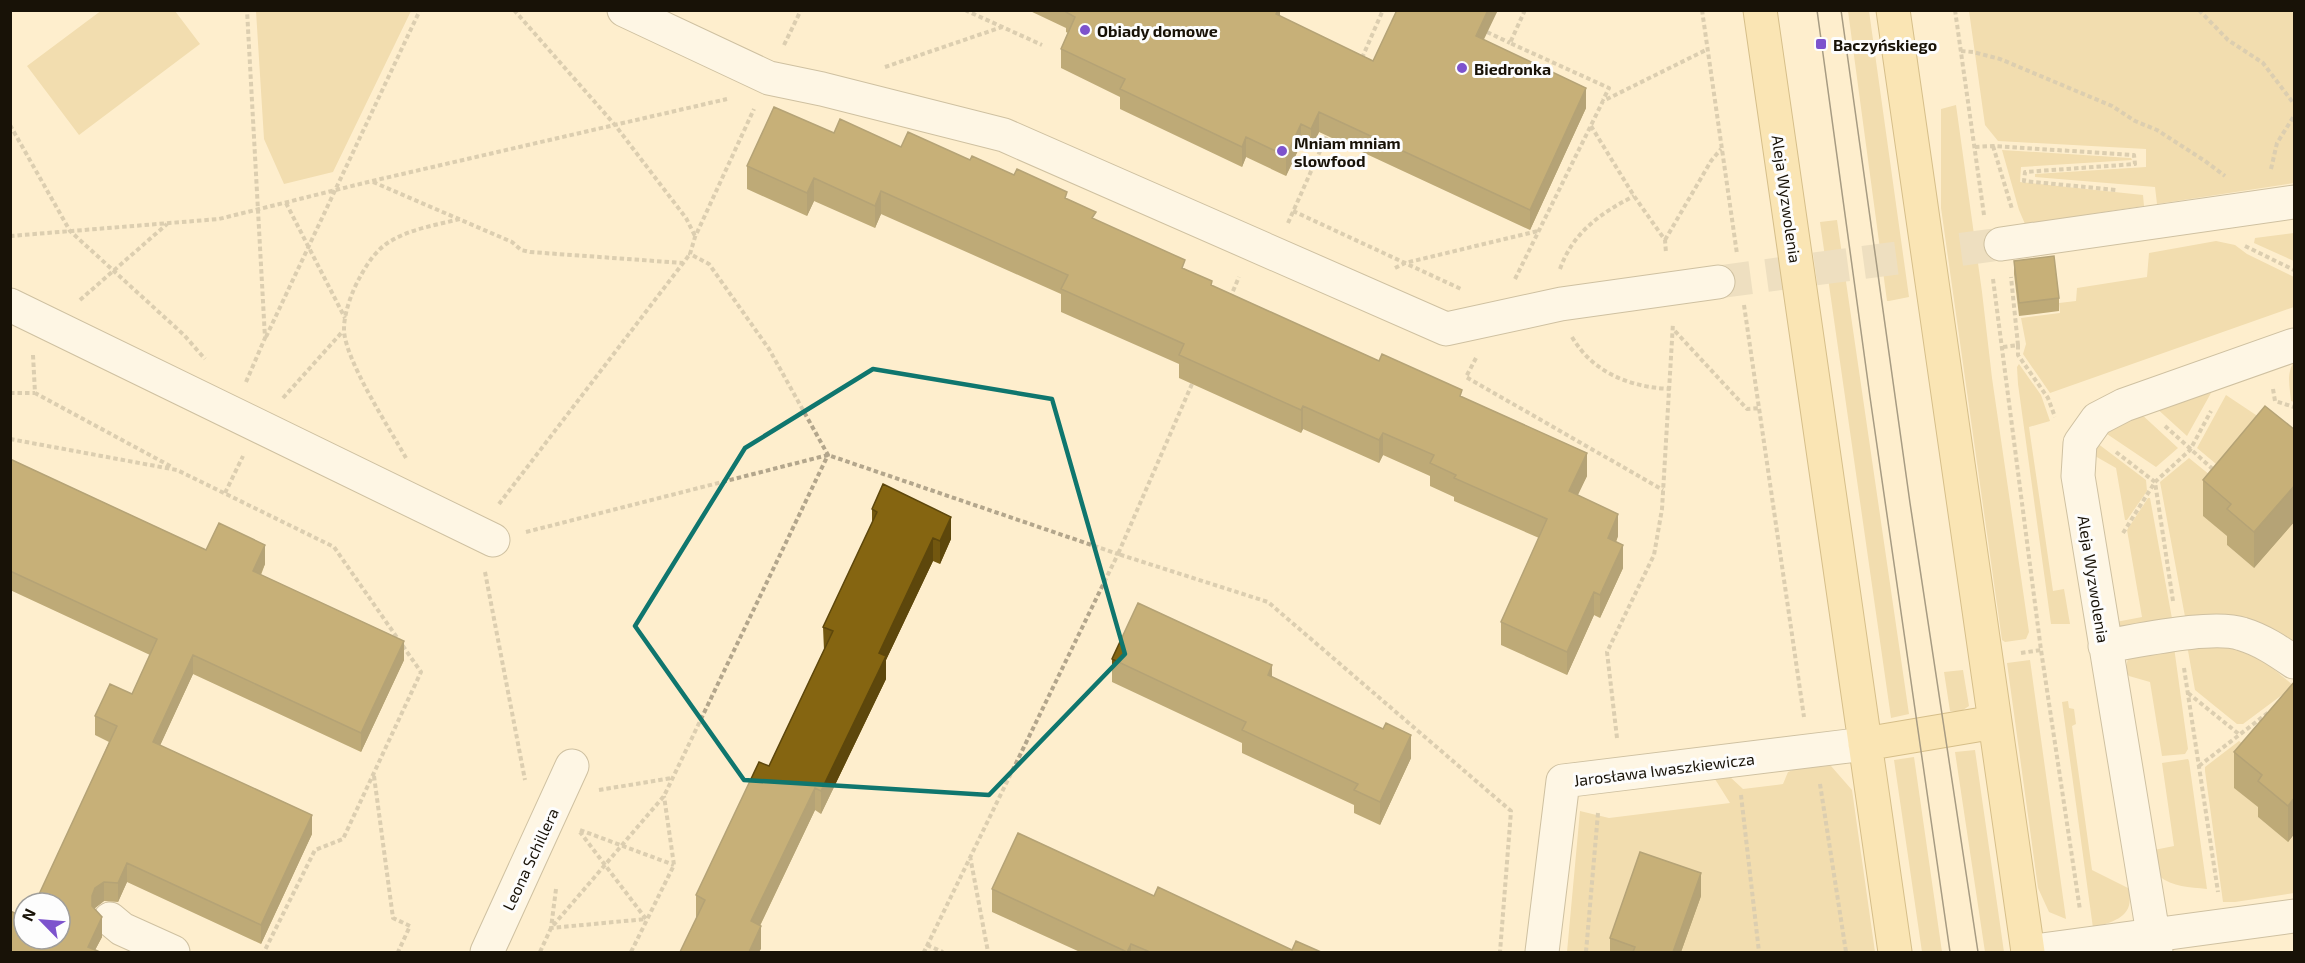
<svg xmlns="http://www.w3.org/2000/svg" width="2305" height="963" font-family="'Exo 2',sans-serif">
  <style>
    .green { fill: #e4c78a }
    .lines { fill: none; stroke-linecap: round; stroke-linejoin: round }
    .minor-tunnel { stroke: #dccdaf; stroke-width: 33; stroke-dasharray: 33 16; stroke-linecap: butt }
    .minor-casing { stroke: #97896a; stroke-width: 35 }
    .major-casing { stroke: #a68436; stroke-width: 35 }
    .path { stroke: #b3a68c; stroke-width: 4; stroke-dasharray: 4.5 3; stroke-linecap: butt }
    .minor { stroke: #fff; stroke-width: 33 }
    .major { stroke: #f7da95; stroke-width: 33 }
    .tram { stroke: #3e3627; stroke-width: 1.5 }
    .wall { fill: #72570f }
    .shaded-wall { fill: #5d470c }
    .building { fill: #856511; stroke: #5d470c; stroke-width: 1.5 }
    .marked { fill: none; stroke: #0f766e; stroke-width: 4.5; stroke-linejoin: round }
    .poi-dot { fill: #7d53cd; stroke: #fdfdfd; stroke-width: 2 }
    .labels { text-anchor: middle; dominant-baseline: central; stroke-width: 6; stroke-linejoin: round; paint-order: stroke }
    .poi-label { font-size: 16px; font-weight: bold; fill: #181207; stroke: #fdfdfd; text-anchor: start }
    .street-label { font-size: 16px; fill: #181207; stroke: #fdfdfd }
  </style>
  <rect width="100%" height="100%" fill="#feeecd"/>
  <!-- green -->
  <path class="green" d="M 102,10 L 175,11 L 200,44 L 79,135 L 27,66 Z
    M 256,11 L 411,11 L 333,172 L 284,184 L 264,139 Z
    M 1848,11 L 1869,11 L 1909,297 L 1889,301 L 1887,301 Z
    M 1969,11 L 2294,11 L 2294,183 L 2157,204 L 2155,187 L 2035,177 L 2035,174 L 2146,167 L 2146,149 L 1998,141 L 1985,125 Z
    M 1956,105 L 1982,292 L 1992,378 L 2029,632 L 2026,639 L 2005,642 L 2002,640 L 1941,208 L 1941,109 Z
    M 2002,150 L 2131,158 L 2132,160 L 2021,167 L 2020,182 L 2143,195 L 2144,206 L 2025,224 L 2019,210 Z
    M 1837,220 L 1909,714 L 1891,718 L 1820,222 Z
    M 2294,233 L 2294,261 L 2254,243 L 2255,238 Z
    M 2216,241 L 2235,245 L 2247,254 L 2294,277 L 2294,307 L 2050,393 L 2023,354 L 2026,344 L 2021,318 L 2060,313 L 2059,303 L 2076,301 L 2077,288 L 2147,277 L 2149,253 Z
    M 2294,362 L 2294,402 L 2291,401 C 2290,388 2286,373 2294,362 Z
    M 2019,364 L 2041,395 L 2050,421 L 2029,427 L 2053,591 L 2064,589 L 2070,624 L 2051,624 L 2018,384 L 2017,367 Z
    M 2211,393 L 2187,436 L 2154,406 L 2195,395 Z
    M 2226,395 L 2256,415 L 2294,450 L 2234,479 L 2197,448 Z
    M 2139,412 L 2178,448 L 2156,467 L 2104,432 Z
    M 2097,443 L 2146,480 L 2147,491 L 2127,520 L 2125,520 L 2116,468 L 2095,456 Z
    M 2189,458 L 2226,488 L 2231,540 L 2227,545 L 2254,568 L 2294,521 L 2294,650 L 2186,622 L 2160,482 Z
    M 2148,498 L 2150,498 L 2173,624 L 2117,630 L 2116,622 L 2142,617 L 2127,530 Z
    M 2187,645 L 2236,647 L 2264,661 L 2294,686 L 2243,724 L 2237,724 L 2195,690 Z
    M 2174,647 L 2188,749 L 2185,754 L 2162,756 L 2150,682 L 2129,676 L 2125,672 L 2128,658 Z
    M 2030,660 L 2066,919 L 2049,912 L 2038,888 L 2007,663 Z
    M 1963,670 L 1969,706 L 1960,712 L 1950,711 L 1944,672 Z
    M 2068,701 L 2069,708 L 2074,709 L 2076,724 L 2072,726 L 2092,870 L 2128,888 C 2136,917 2115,921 2093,928 L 2062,702 Z
    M 2239,741 L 2261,757 L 2262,811 L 2258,817 L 2287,841 L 2294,833 L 2294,893 L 2235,902 L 2223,902 L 2205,771 L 2205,767 Z
    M 1975,750 L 2004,952 L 1985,952 L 1955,752 Z
    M 1914,757 L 1942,952 L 1922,952 L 1894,760 Z
    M 2188,759 L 2189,761 L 2207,889 C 2189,887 2173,887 2159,876 L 2154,850 L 2174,846 L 2162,763 Z
    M 1831,766 L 1852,790 L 1875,952 L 1567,952 L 1580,811 L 1609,818 L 1730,803 L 1713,776 L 1729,776 L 1743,789 L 1783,784 L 1788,772 L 1800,767 Z"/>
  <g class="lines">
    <!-- minor-tunnel -->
    <path class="minor-tunnel" d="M 1718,282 L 2001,244"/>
    <defs>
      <path id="minor" d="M 624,10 L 769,78 L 822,89 L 1004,135 L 1446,329 L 1561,304 L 1718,282
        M 2001,244 L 2294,202
        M 10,305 L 493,540
        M 2105,646 C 2138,641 2212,624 2242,634 C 2262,640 2278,651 2294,662
        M 110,919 L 122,929 L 173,952
        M 487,952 L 572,766
        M 1542,952 L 1563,781 L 1865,744
        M 2028,952 L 2294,916
        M 2156,952 L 2078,476 L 2080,443 L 2097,419 L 2124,405 L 2294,345"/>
      <path id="major" d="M 1760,10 L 1895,952
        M 1893,10 L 2028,952
        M 1865,744 L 1995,722"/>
    </defs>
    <!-- minor casing -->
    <use href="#minor" class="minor-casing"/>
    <!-- major casing -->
    <use href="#major" class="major-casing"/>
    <!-- path -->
    <path class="path" d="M 514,10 L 615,125 L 686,218 L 695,236
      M 965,10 L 1042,45
      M 1525,10 L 1510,43 L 1609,88 L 1603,100
      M 1702,10 L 1737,254
      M 1955,10 L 1984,215
      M 2199,10 L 2228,40 L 2263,63 L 2294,104
      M 1487,32 L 1510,43
      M 784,45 L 801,10
      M 1961,51 L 1973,52 L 2000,59 L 2112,106 L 2135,121 L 2157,130 L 2205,161 L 2225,176
      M 1362,58 L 1383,10
      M 885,67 L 1002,27
      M 10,125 L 70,231 L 184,335 L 205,359
      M 1591,126 L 1634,196 L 1665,240 L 1666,253
      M 1993,146 L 2012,209
      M 1975,147 L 1993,146 L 2134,155 L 2135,164 L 2025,172 L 2024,181 L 2116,190
      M 2271,169 L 2277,143 L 2294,116
      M 373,182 L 512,242 L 521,250 L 530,252 L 683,263
      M 286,203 L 345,318
      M 1293,211 L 1461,289
      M 1288,223 L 1329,131
      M 10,236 L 219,219 L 372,181 L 727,99
      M 1665,240 L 1711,161 L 1721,149
      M 2245,246 L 2294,270
      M 1395,268 L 1405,263 L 1538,231
      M 1560,269 C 1573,232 1601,213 1634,196
      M 1515,279 L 1603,101 L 1706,50
      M 1993,279 L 2041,650 L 2080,910
      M 1230,298 L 1239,277
      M 80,300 L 167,224
      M 1744,305 L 1804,717
      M 1675,331 L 1747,409 L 1760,408
      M 266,337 L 420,10
      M 1572,337 C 1593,373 1630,387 1670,389
      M 2018,345 L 2018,355 L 2048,398 L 2055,417
      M 2003,347 L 2018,345 L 2011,277
      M 33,355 L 35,393 L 172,467
      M 1476,358 L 1466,377 L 1663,490
      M 246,382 L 265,338 L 247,10
      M 1192,384 L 1118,554 L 1268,602 L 1511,811 L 1500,952
      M 2273,389 L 2275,401 L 2294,407
      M 10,393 L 35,393
      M 283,398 L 343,331
      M 2165,426 L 2216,472
      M 10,439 L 177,470 L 334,547 L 421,672 L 343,839 L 315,850 L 264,952
      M 2116,452 L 2155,482 L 2173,601
      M 406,458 C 390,429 344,359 344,329 C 344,313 352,291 360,277 C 367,264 376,250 389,242 C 410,229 436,225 460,219
      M 225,493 L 243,456
      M 499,504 L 690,254
      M 526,532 L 828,455 L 1118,554 L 924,952
      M 2123,533 L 2155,482 L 2190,450 L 2211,411
      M 485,572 L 525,780
      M 2021,653 L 2041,650
      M 2184,668 L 2218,892
      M 2188,693 L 2240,735
      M 1617,738 L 1607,652 L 1654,555 L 1662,509 L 1673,323
      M 2199,766 L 2269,712
      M 374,776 L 393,918 L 410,926 L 398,952
      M 1820,784 L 1846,952
      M 599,790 L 672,778
      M 1741,795 L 1759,952
      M 580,830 L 674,865
      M 970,856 L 988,952
      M 556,889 L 551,928 L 646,919 L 580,832
      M 927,945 L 943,952
      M 540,952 L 551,928 L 664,796 L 828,455 L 769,349 L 709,264 L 690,254 L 695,237 L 754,109
      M 631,952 L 674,865 L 664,796
      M 1586,952 L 1598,813"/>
    <!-- minor -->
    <use href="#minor" class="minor"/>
    <!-- major -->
    <use href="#major" class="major"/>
    <!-- tram -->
    <path class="tram" d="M 1817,10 L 1870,397 L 1950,952
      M 1841,10 L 1910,503 L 1978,952"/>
  </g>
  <!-- wall -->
  <path class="wall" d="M 1028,10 L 1280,10 L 1280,16 L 1373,61 L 1484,40 L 1586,108 L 1530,230 L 1319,132 L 1311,149 L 1301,144 L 1286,176 L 1246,157 L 1242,167 L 1120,109 L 1120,97 L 1061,68 L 1061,49 L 1068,33 L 1066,32 L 1066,28 Z
    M 834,133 L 970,160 L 1067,199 L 1096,220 L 1185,269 L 1212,286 L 1462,398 L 1587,476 L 1577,495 L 1618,536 L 1616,542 L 1623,568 L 1600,618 L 1594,615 L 1567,675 L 1501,645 L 1501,622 L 1539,538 L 1454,501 L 1454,497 L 1430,486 L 1430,476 L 1383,455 L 1379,463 L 1303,429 L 1301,433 L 1179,378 L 1179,364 L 1061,312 L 1061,294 L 881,214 L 875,228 L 814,201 L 807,216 L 747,189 L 747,166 Z
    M 2014,261 L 2059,298 L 2059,311 L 2019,316 L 2014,274 Z
    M 2295,430 L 2295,521 L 2254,568 L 2227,545 L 2227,536 L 2203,516 L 2203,480 Z
    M 10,459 L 206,550 L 265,564 L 261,575 L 404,660 L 361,752 L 193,674 L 160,745 L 312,834 L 261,944 L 127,882 L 118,902 L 104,901 L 95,908 L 95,909 L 102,937 L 95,950 L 24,939 L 109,742 L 95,735 L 95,716 L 132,694 L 150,655 L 10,590 Z
    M 872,509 L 951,539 L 940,564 L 933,561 L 886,660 L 886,679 L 821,814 L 815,810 L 760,926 L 761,949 L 696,918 L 696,895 L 769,766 L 824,650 L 823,627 L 872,524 Z
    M 1112,659 L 1272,677 L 1411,758 L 1380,825 L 1354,813 L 1354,805 L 1242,753 L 1242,743 L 1112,682 Z
    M 2295,681 L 2295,833 L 2288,842 L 2258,817 L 2258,807 L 2234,788 L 2234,752 Z
    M 992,889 L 1154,896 L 1292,950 L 1321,952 L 1080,952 L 992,912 Z
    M 1701,896 L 1681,952 L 1610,952 L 1610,938 Z"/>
  <!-- shaded-wall -->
  <path class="shaded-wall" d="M 1278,10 L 1280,10 L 1280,24 L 1276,14 Z
    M 1488,10 L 1498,10 L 1476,56 L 1476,36 Z
    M 1586,88 L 1586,108 L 1530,230 L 1530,210 Z
    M 1319,112 L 1319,132 L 1311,149 L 1311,129 Z
    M 1301,124 L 1301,144 L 1286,176 L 1286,156 Z
    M 1246,137 L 1246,157 L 1242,167 L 1242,147 Z
    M 814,178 L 814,201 L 807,216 L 807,193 Z
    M 881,191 L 881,214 L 875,228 L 875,206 Z
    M 1303,406 L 1303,429 L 1301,433 L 1301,410 Z
    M 1383,433 L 1383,455 L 1379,463 L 1379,440 Z
    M 1587,453 L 1587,476 L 1569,514 L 1569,491 Z
    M 2295,485 L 2295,521 L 2254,568 L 2254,532 Z
    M 1618,514 L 1618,536 L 1608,561 L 1608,538 Z
    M 951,517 L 951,539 L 940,564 L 940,541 Z
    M 933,538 L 933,561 L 886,660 L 886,679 L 821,814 L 821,791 L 879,653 Z
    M 265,545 L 265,564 L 253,590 L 253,571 Z
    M 1623,545 L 1623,568 L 1600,618 L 1600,595 Z
    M 1594,592 L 1594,615 L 1567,675 L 1567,652 Z
    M 404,641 L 404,660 L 361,752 L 361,733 Z
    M 193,655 L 193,674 L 153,761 L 153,742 Z
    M 1272,665 L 1272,688 L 1268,675 Z
    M 1411,735 L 1411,758 L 1380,825 L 1380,802 Z
    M 815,788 L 815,810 L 751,944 L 751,921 Z
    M 2295,797 L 2295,833 L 2288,842 L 2288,806 Z
    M 312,815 L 312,834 L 261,944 L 261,925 Z
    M 127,863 L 127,882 L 118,902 L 118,883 Z
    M 1701,873 L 1701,896 L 1681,952 L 1673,952 Z
    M 104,882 L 104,901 L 95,908 L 92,915 L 92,896 L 95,888 Z
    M 102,917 L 102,937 L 94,952 L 88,947 Z
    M 761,926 L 761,949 L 759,952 L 749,952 Z
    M 1131,944 L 1131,952 L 1127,952 Z"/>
  <!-- building -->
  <path class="building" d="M 1066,10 L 1278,10 L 1276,14 L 1373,61 L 1397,10 L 1488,10 L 1476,36 L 1586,88 L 1530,210 L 1319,112 L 1311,129 L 1301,124 L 1286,156 L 1246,137 L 1242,147 L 1120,89 L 1125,79 L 1061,49 L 1075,17 L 1066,12 Z
    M 774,107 L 834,133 L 840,119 L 901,147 L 908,132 L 970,160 L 972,156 L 1014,175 L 1017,169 L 1067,192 L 1065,198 L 1096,212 L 1092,218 L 1185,260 L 1182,268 L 1212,281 L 1211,285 L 1379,361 L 1382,354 L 1462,390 L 1460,396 L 1587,453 L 1569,491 L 1618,514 L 1608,538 L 1623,545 L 1600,595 L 1594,592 L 1567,652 L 1501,622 L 1547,519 L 1454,478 L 1456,475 L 1430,463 L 1434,455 L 1383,433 L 1379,440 L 1303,406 L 1301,410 L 1179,355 L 1184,344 L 1061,289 L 1068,275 L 881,191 L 875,206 L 814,178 L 807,193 L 747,166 Z
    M 2054,256 L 2059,298 L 2019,303 L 2014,261 Z
    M 2265,406 L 2295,430 L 2295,485 L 2254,532 L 2227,509 L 2231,504 L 2203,480 Z
    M 10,459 L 206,550 L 219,523 L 265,545 L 253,571 L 404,641 L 361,733 L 193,655 L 153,742 L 312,815 L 261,925 L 127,863 L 118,883 L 104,882 L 95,888 L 92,896 L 92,906 L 102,917 L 88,947 L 100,952 L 10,952 L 10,911 L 24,917 L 24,939 L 60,939 L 60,903 L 35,903 L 117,726 L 95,716 L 110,684 L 132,694 L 157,639 L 10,571 Z
    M 883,484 L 951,517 L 940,541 L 933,538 L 879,653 L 886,656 L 821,791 L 815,788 L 751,921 L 761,926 L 749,952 L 680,952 L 705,900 L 696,895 L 759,762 L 769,766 L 833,631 L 823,627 L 877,512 L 872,509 Z
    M 1138,603 L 1272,665 L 1268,675 L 1383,729 L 1386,723 L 1411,735 L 1380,802 L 1354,790 L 1358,784 L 1242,730 L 1246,722 L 1112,659 Z
    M 2295,681 L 2295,797 L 2288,806 L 2258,781 L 2262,775 L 2234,752 Z
    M 1018,833 L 1154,896 L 1158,887 L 1292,950 L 1296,941 L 1321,952 L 1150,952 L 1131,944 L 1127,952 L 992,889 Z
    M 1640,852 L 1701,873 L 1673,952 L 1633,952 L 1635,947 L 1610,938 Z"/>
  <!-- marked area -->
  <path d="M0 0H2305V963H0ZM 873,369 L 1052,399 L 1125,654 L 989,795 L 744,780 L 635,626 L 745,448 Z" fill="#feeecd" fill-opacity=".55" fill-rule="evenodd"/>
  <path class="marked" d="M 873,369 L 1052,399 L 1125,654 L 989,795 L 744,780 L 635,626 L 745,448 Z"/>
  <!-- markers -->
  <g class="poi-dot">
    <circle cx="1085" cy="30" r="6"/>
    <rect x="1815" y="38" width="12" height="12" rx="3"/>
    <circle cx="1462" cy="68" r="6"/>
    <circle cx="1282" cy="151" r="6"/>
  </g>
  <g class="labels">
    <!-- poi labels -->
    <g class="poi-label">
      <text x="1097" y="30">Obiady domowe</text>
      <text x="1833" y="44">Baczyńskiego</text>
      <text x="1474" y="68">Biedronka</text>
      <text x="1294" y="142">Mniam mniam<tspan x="1294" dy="18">slowfood</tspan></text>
    </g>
    <!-- street labels -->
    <g class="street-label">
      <text transform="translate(1787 199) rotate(82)">Aleja Wyzwolenia</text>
      <text transform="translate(2094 579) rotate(81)">Aleja Wyzwolenia</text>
      <text transform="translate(1664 769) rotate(-7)">Jarosława Iwaszkiewicza</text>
      <text transform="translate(530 859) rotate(-65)">Leona Schillera</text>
    </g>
  </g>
  <!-- border -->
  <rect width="2305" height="963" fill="none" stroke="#181207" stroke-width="24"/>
  <!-- north arrow -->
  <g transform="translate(42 921) rotate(295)"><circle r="28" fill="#fdfdfd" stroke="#a19f9b" stroke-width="1.5"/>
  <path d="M0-4.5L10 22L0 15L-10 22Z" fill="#7d53cd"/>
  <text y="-9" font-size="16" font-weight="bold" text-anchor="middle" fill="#181207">N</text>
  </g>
</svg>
